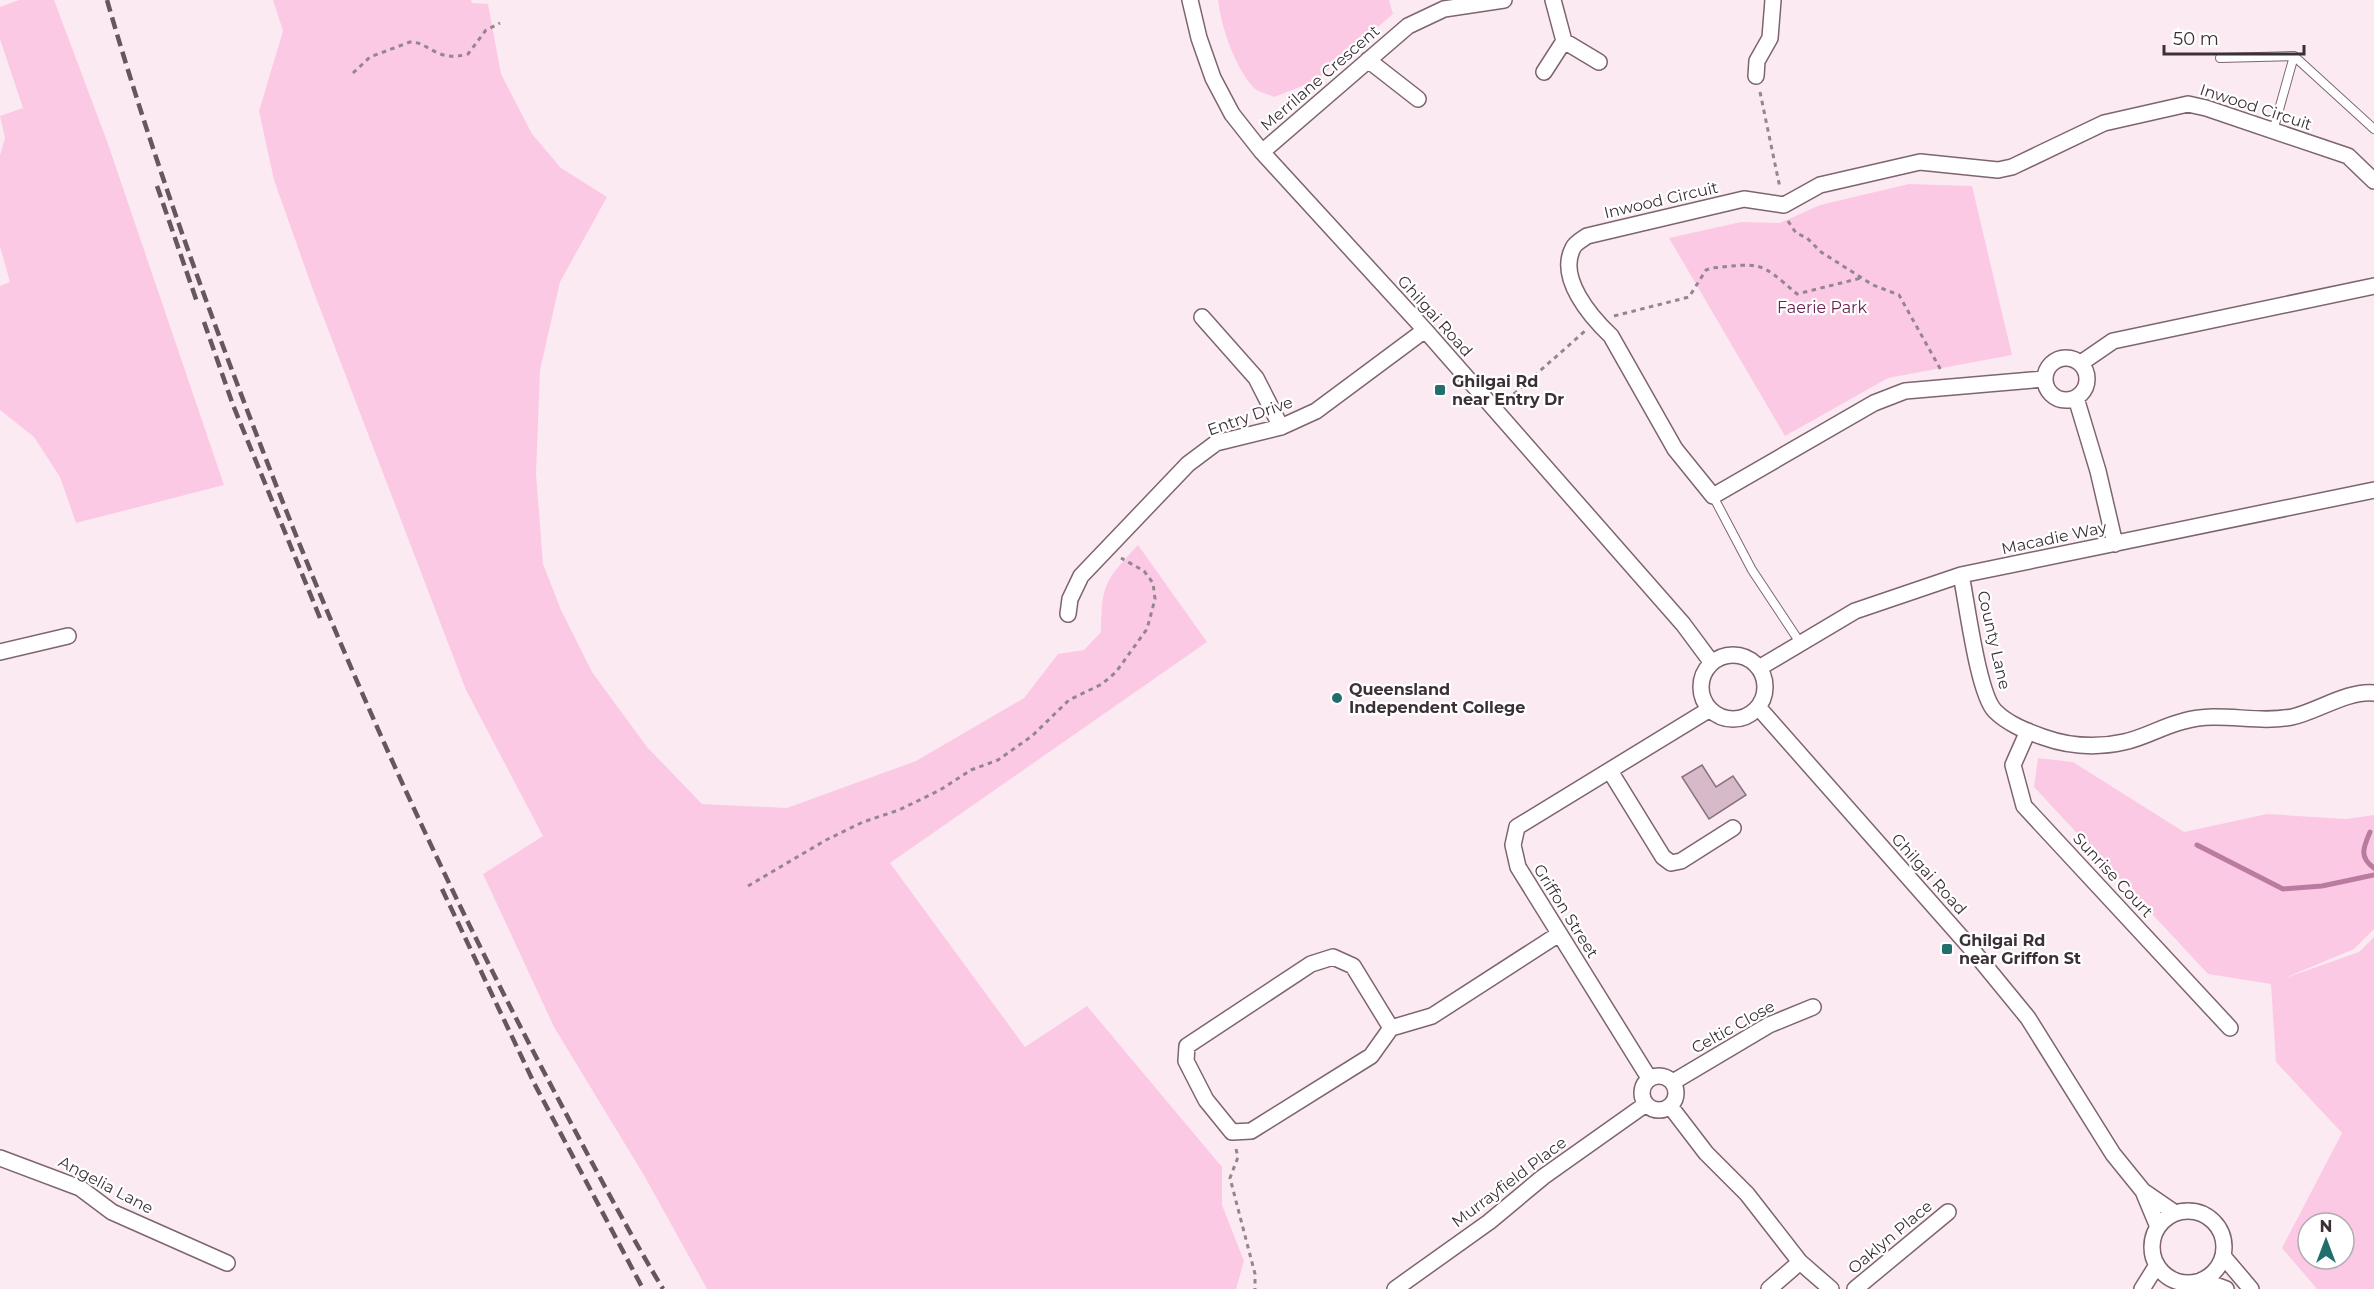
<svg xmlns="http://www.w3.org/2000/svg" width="2374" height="1289" font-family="Montserrat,sans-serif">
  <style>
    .green { fill: #fcc9e5; fill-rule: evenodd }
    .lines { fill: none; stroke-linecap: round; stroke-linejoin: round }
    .stream { stroke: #b97c9e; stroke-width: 5 }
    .building { fill: #d7bac9; stroke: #8b717f; stroke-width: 1.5 }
    .service-casing { stroke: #7d6471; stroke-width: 10 }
    .minor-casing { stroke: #7d6471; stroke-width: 18 }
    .path { stroke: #94868d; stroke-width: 3; stroke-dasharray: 4.5 4.5; stroke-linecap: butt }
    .service { stroke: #fff; stroke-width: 8 }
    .minor { stroke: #fff; stroke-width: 15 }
    .rail { stroke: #64585e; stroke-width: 4.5; stroke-dasharray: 12 6; stroke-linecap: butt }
    .poi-dot { fill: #226e6d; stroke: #fff; stroke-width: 2 }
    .labels { text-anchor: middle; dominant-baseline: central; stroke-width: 4.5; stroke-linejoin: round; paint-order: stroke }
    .street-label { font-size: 16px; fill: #3b3036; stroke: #fff }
    .park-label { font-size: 16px; fill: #6c2251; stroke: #fff }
    .poi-label { font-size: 16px; font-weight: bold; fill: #3b3036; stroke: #fff; text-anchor: start }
  </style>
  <rect width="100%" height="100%" fill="#fceaf3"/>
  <!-- green -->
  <path class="green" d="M 19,0 L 54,0 L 108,144 L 224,485 L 76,523 L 60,477 L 34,437 L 0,410 L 0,286 L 10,282 L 0,247 L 0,155 L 5,138 L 0,116 L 23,108 L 0,39 L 0,7 Z
    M 273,0 L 471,0 L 472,3 L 488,4 L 501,74 L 532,134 L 561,168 L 607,197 L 560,282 L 540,370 L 536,474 L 543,564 L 561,610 L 592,672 L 647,747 L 702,804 L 787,808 L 916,761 L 1024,698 L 1058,654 L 1084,650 L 1101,632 C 1102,582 1105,581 1138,545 L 1207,642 L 890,863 L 1025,1047 L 1087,1006 L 1222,1167 L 1222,1205 L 1244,1261 L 1236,1289 L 707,1289 L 645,1177 L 554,1027 L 483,874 L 543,836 L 466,690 L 313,290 L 274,180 L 259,111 L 283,31 Z
    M 1218,0 L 1389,0 L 1393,14 L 1315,81 L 1274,97 C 1268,94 1257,92 1253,87 C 1235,67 1221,27 1218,0 Z
    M 1909,184 L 1972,186 L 2012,355 L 1888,378 L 1785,436 L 1669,238 L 1741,222 L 1780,223 L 1820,205 Z
    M 2038,758 L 2073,762 L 2184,832 L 2267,814 L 2346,819 L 2374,815 L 2374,929 L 2354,949 L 2285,978 L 2359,952 L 2374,937 L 2374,1289 L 2317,1289 L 2282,1248 L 2342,1133 L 2276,1062 L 2271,984 L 2208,974 L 2034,787 ZM 2308,1223 L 2344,1223 L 2344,1259 L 2308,1259 Z"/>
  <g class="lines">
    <!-- stream -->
    <path class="stream" d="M 2370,832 C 2363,848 2359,857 2374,868
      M 2197,845 L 2283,889 L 2322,886 L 2374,875"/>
  </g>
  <!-- building -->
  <path class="building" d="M 1702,765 L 1716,787 L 1733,776 L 1746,795 L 1709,819 L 1682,777 Z"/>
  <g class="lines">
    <defs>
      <path id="service" d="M 2220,58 L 2294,56 L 2374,129
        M 2273,131 L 2294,56
        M 1713,496 L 1752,570 L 1801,644"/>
      <path id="minor" d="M 1190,0 L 1199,38 L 1213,78 L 1232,114 L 1262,152 L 1425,330 L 1683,624 L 1712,663
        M 1564,41 L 1599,62
        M 1368,60 L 1418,99
        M 1544,72 L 1564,41 L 1553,0
        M 1756,76 L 1757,61 L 1770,38 L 1773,0
        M 1262,152 L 1408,26 L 1444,9 L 1504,0
        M 1202,317 L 1256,378 L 1281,427
        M2045 379a21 21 0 1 1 42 0a21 21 0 1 1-42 0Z
        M 2081,363 L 2113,341 L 2374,286
        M 2044,379 L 1905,391 L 1874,403 L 1713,496 L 1675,449 L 1611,336 C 1591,317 1557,278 1573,248 C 1575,243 1583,239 1587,236 L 1744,199 L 1784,205 L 1820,185 L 1920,162 L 1998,170 L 2012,167 L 2104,123 L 2188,104 L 2206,108 L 2348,156 L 2374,181
        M 2076,398 L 2098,471 L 2115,544
        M 1961,575 C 1967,603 1978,694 1995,711 C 2008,724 2026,731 2043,737 C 2068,746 2097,748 2124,742 C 2144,738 2163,726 2184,721 C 2220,711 2255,724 2292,717 C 2316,712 2348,690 2374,693
        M 1068,614 L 1070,599 L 1081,576 L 1188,464 L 1216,443 L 1281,427 L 1316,411 L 1425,330
        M 0,652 L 68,636
        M1701 687a32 32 0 1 1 64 0a32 32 0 1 1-64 0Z
        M 1759,668 L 1855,611 L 1961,575 L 2374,490
        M 1758,707 L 1969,946 L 2028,1018 L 2113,1154 L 2143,1191 L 2175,1213
        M 2028,731 L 2013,765 L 2024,806 L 2230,1028
        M 1610,771 L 1663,857 L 1671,863 L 1681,861 L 1733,828
        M 1391,1028 L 1353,966 L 1333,957 L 1311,964 L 1187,1046 L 1186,1061 L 1206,1100 L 1232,1132 L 1251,1131 L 1371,1056 L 1391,1028 L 1432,1016 L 1559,934
        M1642 1093a17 17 0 1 1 34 0a17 17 0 1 1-34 0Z
        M 1649,1078 L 1518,867 L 1513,845 L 1517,827 L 1710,709
        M 1673,1082 L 1769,1025 L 1813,1007
        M 1670,1106 L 1706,1153 L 1747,1194 L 1800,1262 L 1831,1289
        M 0,1158 L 80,1188 L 112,1212 L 227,1263
        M 2143,1191 L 2158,1227
        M2152 1247a36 36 0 1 1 72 0a36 36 0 1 1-72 0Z
        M 2223,1256 L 2251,1289
        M 2202,1280 L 2226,1289
        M 1395,1289 L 1489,1222 L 1543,1177 L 1646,1104
        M 1769,1289 L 1800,1262
        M 1855,1289 L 1948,1212
        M 2142,1289 L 2157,1265"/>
    </defs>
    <!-- service casing -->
    <use href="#service" class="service-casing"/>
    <!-- minor casing -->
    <use href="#minor" class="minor-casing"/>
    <!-- path -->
    <path class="path" d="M 353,73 L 370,57 L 410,42 C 430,42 436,63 468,54 L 486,30 L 500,23
      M 1760,92 L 1780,188
      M 1788,221 L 1796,233 L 1807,238 L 1821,252 L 1873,285 L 1899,295 L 1942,372
      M 1614,316 L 1689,297 L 1706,270 L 1712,268 C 1762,263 1759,261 1797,294 L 1861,278
      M 1507,400 L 1585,331
      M 748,886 L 826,840 L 863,822 L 899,810 L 940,790 L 971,770 L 998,760 L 1032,736 L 1069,700 L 1102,684 L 1116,672 L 1147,629 L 1155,599 L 1153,583 L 1144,571 L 1121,558
      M 1236,1149 L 1238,1157 L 1230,1178 L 1255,1274 L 1255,1289"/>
    <!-- service -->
    <use href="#service" class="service"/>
    <!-- minor -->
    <use href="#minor" class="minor"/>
    <!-- rail -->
    <path class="rail" d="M 107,0 C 150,149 203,296 259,441 C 344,663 442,880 554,1091 C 589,1157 624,1224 663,1289
      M 157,186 L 197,302
      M 204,322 L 233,405 L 320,618
      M 442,889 L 534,1083 L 643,1289"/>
  </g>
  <!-- markers -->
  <g class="poi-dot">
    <rect x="1434" y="384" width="12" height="12" rx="3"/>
    <circle cx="1337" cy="698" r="6"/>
    <rect x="1941" y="943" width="12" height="12" rx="3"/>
  </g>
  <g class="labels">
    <!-- street labels -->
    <g class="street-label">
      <text transform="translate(1320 78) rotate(-41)">Merrilane Crescent</text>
      <text transform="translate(2256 107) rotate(18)">Inwood Circuit</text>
      <text transform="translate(1661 200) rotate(-13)">Inwood Circuit</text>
      <text transform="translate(1435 316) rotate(48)">Ghilgai Road</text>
      <text transform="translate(1250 416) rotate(-19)">Entry Drive</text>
      <text transform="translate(2054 538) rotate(-12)">Macadie Way</text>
      <text transform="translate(1994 640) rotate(77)">County Lane</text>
      <text transform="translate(1929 874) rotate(48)">Ghilgai Road</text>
      <text transform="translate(2113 875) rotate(47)">Sunrise Court</text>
      <text transform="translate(1566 911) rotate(58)">Griffon Street</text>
      <text transform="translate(1733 1027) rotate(-29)">Celtic Close</text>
      <text transform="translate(1509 1182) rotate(-37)">Murrayfield Place</text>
      <text transform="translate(106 1185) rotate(28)">Angelia Lane</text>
      <text transform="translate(1890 1237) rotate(-40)">Oaklyn Place</text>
    </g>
    <!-- park labels -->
    <g class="park-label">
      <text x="1822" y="307">Faerie Park</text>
    </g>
    <!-- poi labels -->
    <g class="poi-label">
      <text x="1452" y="381">Ghilgai Rd<tspan x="1452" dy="18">near Entry Dr</tspan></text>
      <text x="1349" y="689">Queensland<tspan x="1349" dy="18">Independent College</tspan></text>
      <text x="1959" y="940">Ghilgai Rd<tspan x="1959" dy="18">near Griffon St</tspan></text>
    </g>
  </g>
  <!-- north arrow -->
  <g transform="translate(2326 1241)"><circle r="28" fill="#ffffff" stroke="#b1acaf" stroke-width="1.5"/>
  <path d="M0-4.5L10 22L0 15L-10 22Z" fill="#226e6d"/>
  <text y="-9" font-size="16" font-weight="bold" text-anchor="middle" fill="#3b3036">N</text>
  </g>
  <!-- scale -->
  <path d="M2164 45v9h140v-9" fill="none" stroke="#3b3036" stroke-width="3"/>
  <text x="2173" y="45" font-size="18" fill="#3b3036" stroke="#ffffff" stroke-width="4.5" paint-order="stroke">50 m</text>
</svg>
